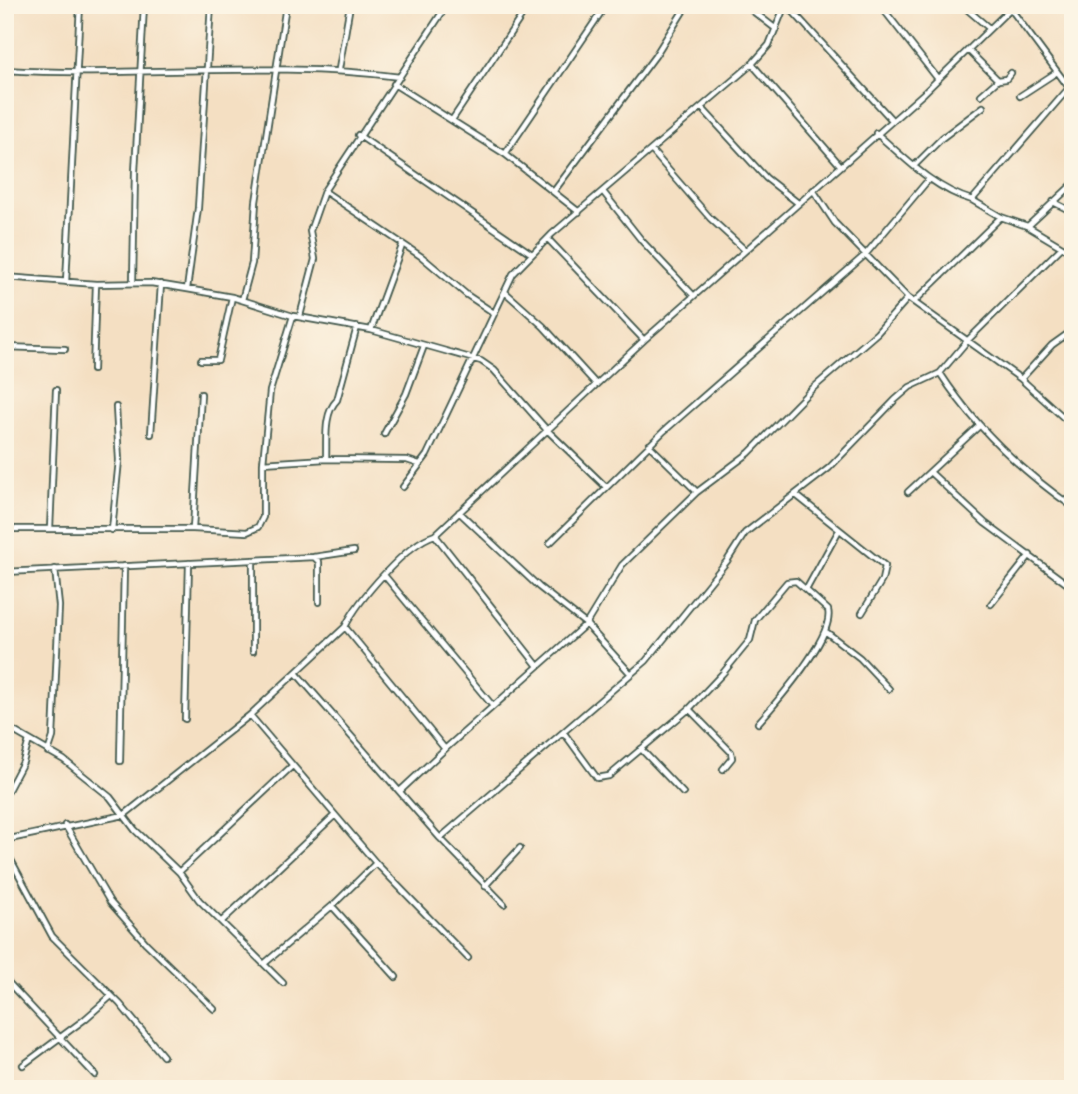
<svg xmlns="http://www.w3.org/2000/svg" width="1078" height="1094" font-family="'IM FELL Double Pica',serif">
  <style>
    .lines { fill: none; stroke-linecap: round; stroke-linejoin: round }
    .minor-casing { stroke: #3f5549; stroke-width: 8 }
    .tertiary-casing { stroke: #3f5549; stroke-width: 10 }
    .minor { stroke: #fff; stroke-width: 4.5 }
    .tertiary { stroke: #fff; stroke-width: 6 }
  </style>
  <rect width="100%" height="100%" fill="#fcf5e5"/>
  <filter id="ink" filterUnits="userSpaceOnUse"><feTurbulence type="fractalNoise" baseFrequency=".0143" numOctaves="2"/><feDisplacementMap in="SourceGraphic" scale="14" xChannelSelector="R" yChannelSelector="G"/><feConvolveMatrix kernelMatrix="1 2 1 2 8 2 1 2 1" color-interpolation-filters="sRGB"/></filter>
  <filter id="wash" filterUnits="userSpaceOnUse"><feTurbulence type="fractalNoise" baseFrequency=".00686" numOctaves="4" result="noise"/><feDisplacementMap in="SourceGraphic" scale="28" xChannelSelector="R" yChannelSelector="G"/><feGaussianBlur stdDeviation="1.57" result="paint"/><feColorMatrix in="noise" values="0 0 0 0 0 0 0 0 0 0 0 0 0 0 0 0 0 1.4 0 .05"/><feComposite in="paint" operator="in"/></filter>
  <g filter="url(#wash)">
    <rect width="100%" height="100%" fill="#f4dfc2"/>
  </g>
  <g filter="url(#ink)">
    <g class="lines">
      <defs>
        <path id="minor" d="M 745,5 L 776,29
          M 787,5 L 891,119
          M 880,5 L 938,79
          M 962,5 L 989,28
          M 1010,8 L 1073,93
          M 968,50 L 998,80 L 1006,79 L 1011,73
          M 752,64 L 840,165
          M 339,69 L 350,5
          M 5,70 C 137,78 269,60 400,77
          M 394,84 L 505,154 L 579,212
          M 981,95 L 998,80
          M 1020,96 L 1057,72
          M 702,108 L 766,178 L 798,203
          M 452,120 L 529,5
          M 876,133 C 906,159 934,189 972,200
          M 358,135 L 532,254
          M 652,151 L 710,218 L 745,250
          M 505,154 L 606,5
          M 914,166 L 942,138 L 983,107
          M 813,190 L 835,223 L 908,298 L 1021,379 L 1073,426
          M 324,191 L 422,257 L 467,295 L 494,313
          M 554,191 L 655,56 L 687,5
          M 604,193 L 642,241 L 694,296
          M 1053,202 L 1073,212
          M 1001,217 L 972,200 L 1069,88
          M 1028,226 L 1073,184
          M 548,239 L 644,340
          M 5,277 L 96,284 L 151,283 L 187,289 L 232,297 L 293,316 L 371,330 L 481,361 L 494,370 L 546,429 L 606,487
          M 66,282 L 80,5
          M 133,283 L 135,172 L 144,5
          M 187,289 L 198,208 L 211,5
          M 505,292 L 543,326 L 596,384
          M 242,300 L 252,263 L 256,202 L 286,5
          M 914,302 L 1001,217 L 1027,226 L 1062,247
          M 300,316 L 315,259 L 310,231 L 324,191 L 447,5
          M 371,330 L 402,246
          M 5,347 L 65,349
          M 201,360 L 218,360 L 232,297
          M 93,370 L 96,284
          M 940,373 C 975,427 1020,470 1073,507
          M 1021,379 L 1052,345 L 1073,330
          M 151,434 L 161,284
          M 384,434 L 406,394 L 424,346
          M 649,445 L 697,492 L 749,453 L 812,389 L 877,333 L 908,298
          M 326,459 C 327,440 323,414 337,400 L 357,327
          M 263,463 L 326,459 L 407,460 L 419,464
          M 931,473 L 985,523 L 1070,586
          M 403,487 L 427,455 L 513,274 L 552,234 L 752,64 L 769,45 L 785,5
          M 908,492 L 978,427
          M 796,495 L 885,566 L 882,580 L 862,613
          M 459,512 L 539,587 L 586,624 L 631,674
          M 5,529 L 193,529 L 247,532 L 258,527 L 263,517 L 263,463 L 270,391 L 293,316
          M 50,529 L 56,390
          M 193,529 L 201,394
          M 112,530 L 119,460 L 116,407
          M 435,535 L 538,666
          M 550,543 L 664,431 L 865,255 L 929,179
          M 314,557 L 319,562 L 319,602
          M 253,560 L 253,651
          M 5,572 L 314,557 L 354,551
          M 384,575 L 492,705
          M 991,604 L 1030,555
          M 345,627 L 445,749 L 400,791
          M 825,631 L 860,658 L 889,689
          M 297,674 L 440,838 L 504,904
          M 689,709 L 731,752 L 732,758 L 723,769
          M 250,715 L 376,863 L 468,958
          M 185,719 L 189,563
          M 758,723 C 776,703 835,636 828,610 L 806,590
          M 5,726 L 64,760 L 110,797 L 135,830 L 179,872 L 199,900 L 283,983
          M 564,733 L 597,778 L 609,776 L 689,709 L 723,673 L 750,640 L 755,620 L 787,582 L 796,581 L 806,590 L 838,532
          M 445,749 L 586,624 L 622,565 L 697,492
          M 641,749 L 683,793
          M 48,752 L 53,737 L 59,606 L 55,569
          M 120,761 L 124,566
          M 5,796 L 23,762 L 29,740
          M 65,825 L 110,902 L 146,943 L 214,1009
          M 440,838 L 646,661 L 727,561 L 745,533 L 829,468 L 895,400 L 910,387 L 940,373 L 968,340 L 1062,247 L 1073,252
          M 5,840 L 124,815 L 250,715 L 345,627 C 358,600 407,543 435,535 L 644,340 L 924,93 L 1014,5
          M 5,849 L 52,936 L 120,1004 L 163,1056
          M 179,872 L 292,766
          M 485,886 L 520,848
          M 332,906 L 396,977
          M 222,921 L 335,815
          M 265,963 L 332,906 L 376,863
          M 5,979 L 95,1075
          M 23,1065 L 85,1019 L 110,997"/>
        <path id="tertiary" d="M 5,31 L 8,5"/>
      </defs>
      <!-- minor casing -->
      <use href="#minor" class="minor-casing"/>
      <!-- tertiary casing -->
      <use href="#tertiary" class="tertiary-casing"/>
      <!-- minor -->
      <use href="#minor" class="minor"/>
      <!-- tertiary -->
      <use href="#tertiary" class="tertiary"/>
    </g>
  </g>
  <!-- margin -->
  <rect width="1078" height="1094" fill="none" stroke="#fcf5e5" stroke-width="28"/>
</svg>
